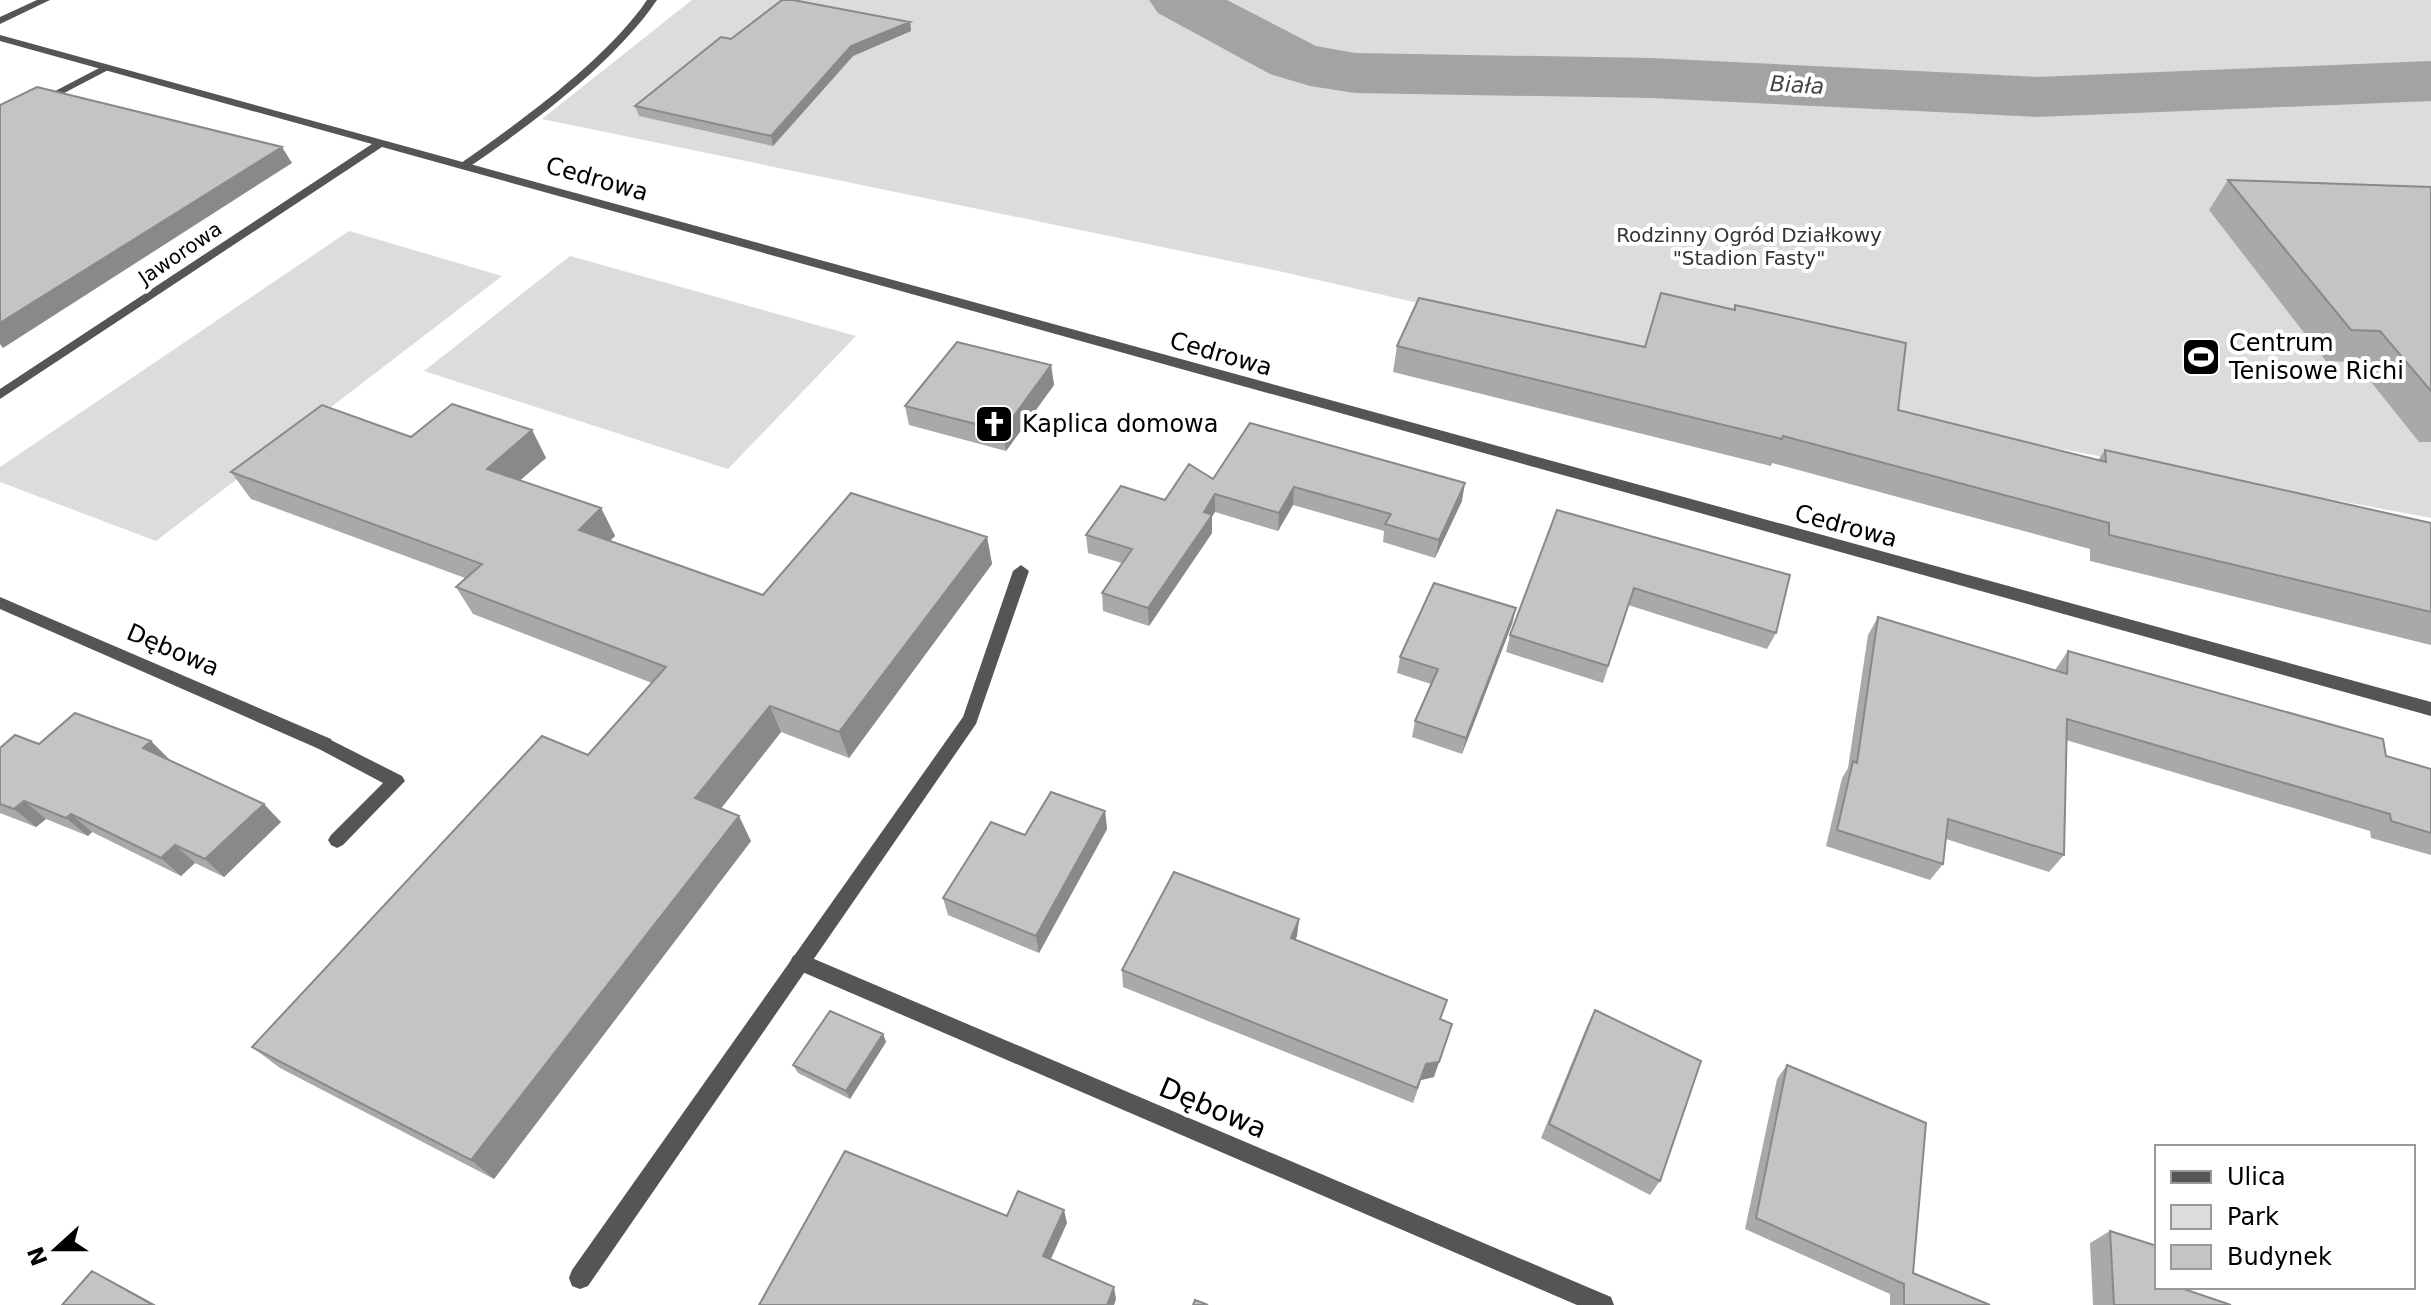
<svg xmlns="http://www.w3.org/2000/svg" width="2431" height="1305" font-family="'DejaVu Sans',sans-serif">
  <style>
    .green { fill: #dcdcdc }
    .lines { fill: none; stroke-linecap: round; stroke-linejoin: round }
    .river { fill: #a3a3a3; fill-rule: evenodd }
    .service { fill: #555; fill-rule: evenodd }
    .minor { fill: #555; fill-rule: evenodd }
    .wall { fill: #a9a9a9 }
    .shaded-wall { fill: #898989 }
    .building { fill: #c4c4c4; stroke: #898989; stroke-width: 2 }
    .labels { text-anchor: middle; dominant-baseline: central; stroke-width: 8; stroke-linejoin: round; paint-order: stroke }
    .far-park-label { font-size: 20px; fill: #333; stroke: #fff }
    .far-street-label { font-size: 20px; fill: #000; stroke: #fff }
    .far-water-label { font-size: 22px; font-style: italic; fill: #444; stroke: #fff }
    .street-label { font-size: 24px; fill: #000; stroke: #fff }
    .poi-label { font-size: 24px; fill: #000; stroke: #fff; text-anchor: start }
    .near-street-label { font-size: 28px; fill: #000; stroke: #fff }
  </style>
  <rect width="100%" height="100%" fill="#fff"/>
  <!-- green -->
  <path class="green" d="M 692,0 L 2431,0 L 2431,518 L 2034,444 L 1283,272 L 542,119 Z
    M 349,231 L 502,276 L 156,541 L 0,482 L 0,467 Z
    M 570,256 L 856,336 L 728,469 L 424,371 Z"/>
  <g class="lines">
    <!-- river -->
    <path class="river" d="M 1149,0 L 1227,0 L 1316,46 L 1355,53 L 1652,58 L 2037,77 L 2431,61 L 2431,101 L 2037,117 L 1652,98 L 1355,93 L 1310,86 L 1270,74 L 1158,13 Z"/>
    <!-- service -->
    <path class="service" d="M 37,0 L 50,0 L 0,24 L 0,17 Z
      M 647,0 L 657,0 C 614,63 532,124 469,167 L 461,167 L 461,163 C 520,122 607,59 647,0 Z
      M 103,66 L 112,68 L 45,103 L 36,101 Z
      M 1021,565 L 1029,571 L 976,724 L 588,1286 L 580,1289 L 572,1286 L 569,1278 L 572,1270 L 963,717 L 1013,571 Z
      M 325,737 L 402,776 L 405,781 L 343,845 L 337,848 L 331,845 L 328,840 L 331,835 L 383,783 L 319,749 L 317,744 L 319,739 Z"/>
    <!-- minor -->
    <path class="minor" d="M 0,35 L 2431,702 L 2431,716 L 382,147 L 0,399 L 0,389 L 372,144 L 0,41 Z
      M 0,597 L 331,739 L 333,744 L 331,749 L 325,751 L 319,749 L 0,609 Z
      M 800,953 L 1611,1297 L 1614,1305 L 1577,1305 L 793,968 L 790,962 L 793,956 Z"/>
  </g>
  <!-- wall -->
  <path class="wall" d="M 910,22 L 911,31 L 853,56 L 773,146 L 639,116 L 635,106 L 731,39 Z
    M 2228,180 L 2431,187 L 2431,442 L 2419,442 L 2355,362 L 2326,361 L 2209,210 Z
    M 1735,305 L 1898,410 L 2098,460 L 2105,450 L 2431,523 L 2431,645 L 2090,561 L 2090,549 L 1772,463 L 1771,466 L 1393,372 L 1397,346 L 1645,347 L 1734,310 Z
    M 1051,365 L 1054,385 L 1006,451 L 909,425 L 905,406 Z
    M 532,430 L 546,458 L 520,480 L 601,508 L 615,536 L 609,541 L 763,595 L 987,537 L 992,564 L 849,758 L 781,732 L 720,809 L 751,841 L 494,1179 L 280,1068 L 252,1047 L 588,755 L 652,683 L 473,614 L 456,587 L 465,578 L 251,499 L 231,472 L 411,437 Z
    M 1213,479 L 1462,501 L 1435,558 L 1383,542 L 1384,531 L 1293,505 L 1278,531 L 1215,512 L 1212,516 L 1212,533 L 1149,626 L 1103,611 L 1102,593 L 1122,563 L 1088,553 L 1086,535 Z
    M 1557,510 L 1776,633 L 1767,649 L 1628,605 L 1603,683 L 1506,652 L 1510,635 Z
    M 1516,608 L 1512,624 L 1462,754 L 1412,737 L 1415,721 L 1431,684 L 1397,673 L 1400,657 Z
    M 1878,617 L 2055,670 L 2068,651 L 2386,756 L 2431,769 L 2431,855 L 2371,838 L 2370,831 L 2066,740 L 2064,855 L 2049,872 L 1946,839 L 1943,864 L 1930,880 L 1826,846 L 1842,778 L 1848,768 L 1868,635 Z
    M 39,744 L 169,760 L 281,822 L 224,877 L 195,863 L 181,876 L 92,832 L 88,836 L 46,819 L 36,827 L 0,813 L 0,748 Z
    M 1105,811 L 1107,829 L 1039,953 L 948,915 L 943,898 L 1025,835 Z
    M 1299,919 L 1297,936 L 1295,940 L 1441,1020 L 1434,1077 L 1421,1080 L 1413,1103 L 1123,987 L 1122,970 Z
    M 1595,1010 L 1660,1181 L 1650,1195 L 1541,1138 L 1587,1026 Z
    M 883,1034 L 886,1042 L 850,1099 L 798,1073 L 793,1065 Z
    M 1787,1065 L 1913,1273 L 1990,1305 L 1890,1305 L 1890,1294 L 1745,1229 L 1777,1079 Z
    M 2110,1231 L 2157,1287 L 2231,1305 L 2093,1305 L 2090,1243 Z"/>
  <!-- shaded-wall -->
  <path class="shaded-wall" d="M 910,22 L 911,31 L 853,56 L 773,146 L 771,136 L 851,46 Z
    M 282,147 L 292,163 L 3,348 L 0,344 L 0,323 Z
    M 1051,365 L 1054,385 L 1006,451 L 1003,431 Z
    M 532,430 L 546,458 L 502,496 L 487,469 Z
    M 1465,483 L 1462,501 L 1435,558 L 1439,540 Z
    M 1294,487 L 1293,505 L 1278,531 L 1279,513 Z
    M 1215,494 L 1215,512 L 1212,516 L 1212,533 L 1149,626 L 1148,608 Z
    M 601,508 L 615,536 L 593,558 L 579,530 Z
    M 987,537 L 992,564 L 849,758 L 839,732 Z
    M 1516,608 L 1512,624 L 1462,754 L 1466,738 Z
    M 770,706 L 781,732 L 709,824 L 695,798 Z
    M 151,741 L 169,759 L 143,748 Z
    M 24,801 L 46,819 L 36,827 L 14,809 Z
    M 264,804 L 281,822 L 224,877 L 205,859 Z
    M 1105,811 L 1107,829 L 1039,953 L 1036,936 Z
    M 71,814 L 92,832 L 88,836 L 66,818 Z
    M 739,816 L 751,841 L 494,1179 L 471,1160 Z
    M 175,845 L 195,863 L 181,876 L 161,858 Z
    M 1299,919 L 1297,936 L 1289,955 L 1291,938 Z
    M 1452,1024 L 1434,1077 L 1421,1080 L 1413,1103 L 1426,1064 Z
    M 883,1034 L 886,1042 L 850,1099 L 846,1091 Z
    M 1064,1210 L 1067,1223 L 1047,1268 L 1043,1256 Z
    M 92,1271 L 112,1281 L 156,1305 L 153,1305 Z
    M 1114,1287 L 1116,1299 L 1114,1305 L 1107,1305 Z"/>
  <!-- building -->
  <path class="building" d="M 782,0 L 793,0 L 910,22 L 851,46 L 771,136 L 635,106 L 721,37 L 731,39 Z
    M 37,87 L 282,147 L 0,323 L 0,105 Z
    M 2228,180 L 2431,187 L 2431,391 L 2380,331 L 2351,330 Z
    M 1661,293 L 1735,310 L 1735,305 L 1906,343 L 1898,410 L 2106,462 L 2105,450 L 2431,523 L 2431,612 L 2109,535 L 2109,523 L 1783,436 L 1782,439 L 1397,346 L 1419,298 L 1645,347 Z
    M 957,342 L 1051,365 L 1003,431 L 905,406 Z
    M 452,404 L 532,430 L 487,469 L 601,508 L 579,530 L 763,595 L 851,493 L 987,537 L 839,732 L 770,706 L 695,798 L 739,816 L 471,1160 L 252,1047 L 542,736 L 588,755 L 666,667 L 456,587 L 482,564 L 231,472 L 322,405 L 411,437 Z
    M 1250,423 L 1465,483 L 1439,540 L 1385,524 L 1391,514 L 1294,487 L 1279,513 L 1215,494 L 1204,512 L 1212,515 L 1148,608 L 1102,593 L 1132,549 L 1086,535 L 1121,486 L 1165,500 L 1189,464 L 1213,479 Z
    M 1557,510 L 1790,575 L 1776,633 L 1634,588 L 1608,666 L 1510,635 Z
    M 1434,583 L 1516,608 L 1466,738 L 1415,721 L 1438,669 L 1400,657 Z
    M 1878,617 L 2067,674 L 2068,651 L 2383,739 L 2386,756 L 2431,769 L 2431,833 L 2391,821 L 2390,814 L 2067,719 L 2064,855 L 1948,819 L 1943,864 L 1837,830 L 1853,761 L 1857,763 Z
    M 75,713 L 151,741 L 143,748 L 264,804 L 205,859 L 175,845 L 161,858 L 71,814 L 66,818 L 24,801 L 14,809 L 0,804 L 0,748 L 15,735 L 39,744 Z
    M 1051,792 L 1105,811 L 1036,936 L 943,898 L 991,822 L 1025,835 Z
    M 1174,872 L 1299,919 L 1291,938 L 1447,1000 L 1440,1019 L 1452,1024 L 1439,1062 L 1426,1064 L 1417,1088 L 1122,970 Z
    M 1595,1010 L 1701,1061 L 1660,1181 L 1549,1124 Z
    M 830,1011 L 883,1034 L 846,1091 L 793,1065 Z
    M 1787,1065 L 1926,1123 L 1913,1273 L 1990,1305 L 1904,1305 L 1904,1284 L 1756,1218 Z
    M 845,1151 L 1007,1216 L 1018,1191 L 1064,1210 L 1043,1256 L 1114,1287 L 1107,1305 L 759,1305 Z
    M 2110,1231 L 2157,1246 L 2157,1287 L 2178,1287 L 2231,1305 L 2114,1305 Z
    M 92,1271 L 153,1305 L 62,1305 Z
    M 1195,1300 L 1208,1305 L 1193,1305 Z"/>
  <!-- icons -->
  <defs>
    <symbol id="stadium-square" viewBox="-11 -11 22 22"><rect x="-9" y="-9" width="18" height="18" rx="4" fill="#000" stroke="#fff"/><path d="M0-5a6.5 5 0 1 0 0 10a6.5 5 0 1 0 0-10ZM-3.5-1.8h7v3.6h-7Z" fill="#fff"/></symbol>
    <symbol id="church-square" viewBox="-11 -11 22 22"><rect x="-9" y="-9" width="18" height="18" rx="4" fill="#000" stroke="#fff"/><path d="M-1.2-6h2.4v3.5h3.3v2.4h-3.3V6h-2.4V-.1h-3.3v-2.4h3.3Z" fill="#fff"/></symbol>
  </defs>
  <g fill-rule="evenodd">
    <use href="#stadium-square" x="2179" y="335" width="44" height="44"/>
    <use href="#church-square" x="972" y="402" width="44" height="44"/>
  </g>
  <g class="labels">
    <!-- far-park labels -->
    <g class="far-park-label">
      <text x="1749" y="235">Rodzinny Ogród Działkowy<tspan x="1749" dy="23">"Stadion Fasty"</tspan></text>
    </g>
    <!-- far-street labels -->
    <g class="far-street-label">
      <text transform="translate(180 253) rotate(-34)">Jaworowa</text>
    </g>
    <!-- far-water labels -->
    <g class="far-water-label">
      <text transform="translate(1797 85) rotate(3)">Biała</text>
    </g>
    <!-- street labels -->
    <g class="street-label">
      <text transform="translate(597 179) rotate(16)">Cedrowa</text>
      <text transform="translate(1221 354) rotate(16)">Cedrowa</text>
      <text transform="translate(1846 526) rotate(15)">Cedrowa</text>
      <text transform="translate(173 650) rotate(23)">Dębowa</text>
    </g>
    <!-- poi labels -->
    <g class="poi-label">
      <text x="2229" y="343">Centrum<tspan x="2229" dy="28">Tenisowe Richi</tspan></text>
      <text x="1022" y="424">Kaplica domowa</text>
    </g>
    <!-- near-street labels -->
    <g class="near-street-label">
      <text transform="translate(1213 1108) rotate(23)">Dębowa</text>
    </g>
  </g>
  <!-- legend -->
  <rect x="2155" y="1145" width="260" height="144" fill="#ffffff" stroke="#999999" stroke-width="2"/>
  <rect x="2171" y="1171" width="40" height="12" fill="#555555" stroke="#999999" stroke-width="2"/>
  <text x="2227" y="1185" font-size="24" fill="#000000">Ulica</text>
  <rect x="2171" y="1205" width="40" height="24" fill="#dcdcdc" stroke="#999999" stroke-width="2"/>
  <text x="2227" y="1225" font-size="24" fill="#000000">Park</text>
  <rect x="2171" y="1245" width="40" height="24" fill="#c4c4c4" stroke="#999999" stroke-width="2"/>
  <text x="2227" y="1265" font-size="24" fill="#000000">Budynek</text>
  <!-- north arrow -->
  <g transform="translate(56 1249) rotate(249)" stroke="#ffffff" stroke-width="6" paint-order="stroke">
  <path d="M0-6L14 30L0 20L-14 30Z" fill="#000000"/>
  <text y="-12" font-size="22" font-weight="bold" text-anchor="middle" fill="#000000">N</text>
  </g>
</svg>
